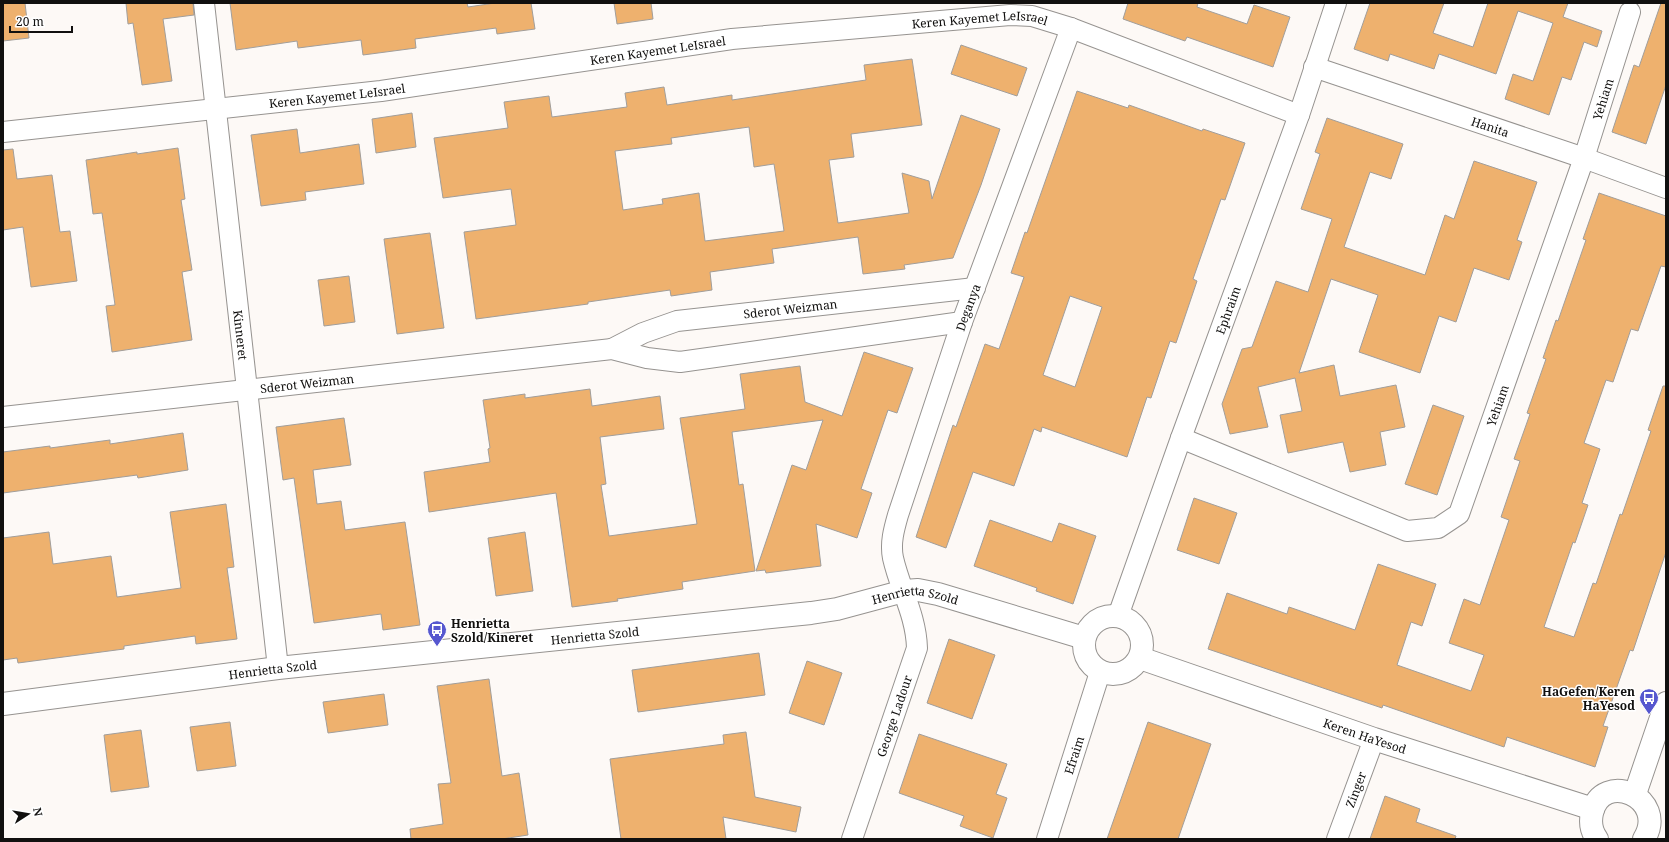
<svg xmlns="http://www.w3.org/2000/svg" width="1669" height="842" font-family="'Noto Serif',serif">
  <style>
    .building { fill: #eeb16e; stroke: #a19e9b; fill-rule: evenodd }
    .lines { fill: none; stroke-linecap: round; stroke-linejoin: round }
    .street-casing { stroke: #969390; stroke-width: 22 }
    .secondary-casing { stroke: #969390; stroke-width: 24 }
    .street { stroke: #fff; stroke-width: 20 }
    .secondary { stroke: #fff; stroke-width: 22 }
    .labels { text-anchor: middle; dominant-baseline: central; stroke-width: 3; stroke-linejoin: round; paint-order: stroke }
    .street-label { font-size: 12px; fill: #11100f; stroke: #fff }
    .poi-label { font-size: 12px; font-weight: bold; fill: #11100f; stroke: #fff; text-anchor: start }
  </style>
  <rect width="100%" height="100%" fill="#fdf9f6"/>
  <!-- building -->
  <path class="building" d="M 3,3 L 25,3 L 29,38 L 3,41 Z
    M 126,3 L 193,3 L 194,15 L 163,19 L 172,81 L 142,85 L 133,23 L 128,24 Z
    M 230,3 L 467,3 L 468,7 L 495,3 L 531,3 L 535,29 L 497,34 L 496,28 L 415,39 L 416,48 L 363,55 L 361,40 L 298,48 L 297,41 L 236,50 Z
    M 614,3 L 651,3 L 653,19 L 617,24 Z
    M 1128,3 L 1198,3 L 1197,7 L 1247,24 L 1254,5 L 1290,17 L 1273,67 L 1187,37 L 1185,41 L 1123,19 Z
    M 1370,3 L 1444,3 L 1433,33 L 1473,47 L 1488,3 L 1568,3 L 1563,17 L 1602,31 L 1597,47 L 1584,42 L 1571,80 L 1562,77 L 1549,115 L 1505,99 L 1513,74 L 1533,81 L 1553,23 L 1518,11 L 1496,74 L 1439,54 L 1434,69 L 1390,54 L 1388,61 L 1354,49 Z
    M 1661,3 L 1666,3 L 1666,85 L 1646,144 L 1612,132 L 1634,65 L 1639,67 Z
    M 961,45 L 1027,68 L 1017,96 L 951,74 Z
    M 912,59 L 922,125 L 851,134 L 854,157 L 829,160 L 838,223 L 909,213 L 902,173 L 929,181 L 932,199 L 961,115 L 1000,129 L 981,185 L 953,258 L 904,265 L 905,269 L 863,274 L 858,237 L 772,249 L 774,263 L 710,272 L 712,290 L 671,296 L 670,290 L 588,302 L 588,304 L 476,319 L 464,232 L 516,225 L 511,189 L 443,198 L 434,138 L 508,128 L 504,102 L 549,96 L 552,117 L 627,107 L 625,93 L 664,87 L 667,105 L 732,95 L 732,100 L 866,80 L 864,65 ZM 749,127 L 754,167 L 774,164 L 784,231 L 705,241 L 699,193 L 662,199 L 663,204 L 623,210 L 615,151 L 672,144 L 671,138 Z
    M 1077,91 L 1128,108 L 1129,105 L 1202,131 L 1203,129 L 1245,143 L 1225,200 L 1221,199 L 1193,279 L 1197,281 L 1176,343 L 1170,341 L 1151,398 L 1147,397 L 1127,457 L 1042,427 L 1041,432 L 1034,429 L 1014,486 L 973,472 L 946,548 L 916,537 L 953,425 L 956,427 L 985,344 L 999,349 L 1024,277 L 1011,273 L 1025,232 L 1027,233 ZM 1070,296 L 1102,307 L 1075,387 L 1043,375 Z
    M 412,113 L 416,147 L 376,153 L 372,119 Z
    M 1327,118 L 1403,144 L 1391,179 L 1370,172 L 1344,247 L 1425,275 L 1445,215 L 1454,219 L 1474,161 L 1537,182 L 1517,240 L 1522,242 L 1509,280 L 1474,268 L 1456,322 L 1439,316 L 1420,373 L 1359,352 L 1378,295 L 1331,279 L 1299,373 L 1334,365 L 1340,396 L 1396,385 L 1405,427 L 1380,432 L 1386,465 L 1350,472 L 1343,442 L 1288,453 L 1280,415 L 1302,411 L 1295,378 L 1258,387 L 1268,427 L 1230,434 L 1222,404 L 1242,349 L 1252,347 L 1276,281 L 1308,292 L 1332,219 L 1301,209 L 1320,154 L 1315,152 Z
    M 297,129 L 300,153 L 359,144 L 364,184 L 305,192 L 306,200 L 261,206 L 251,135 Z
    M 178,148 L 185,199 L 181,200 L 192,270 L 182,272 L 192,340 L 112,352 L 106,306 L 115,305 L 102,213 L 93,214 L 86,160 L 137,152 L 137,154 Z
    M 13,149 L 17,179 L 52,175 L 60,232 L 70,231 L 77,281 L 31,287 L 23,227 L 3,230 L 3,150 Z
    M 1599,193 L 1666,216 L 1666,267 L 1661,266 L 1638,331 L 1631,329 L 1613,382 L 1606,380 L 1584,443 L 1600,449 L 1582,503 L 1588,505 L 1575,543 L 1573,542 L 1544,627 L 1574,637 L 1593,583 L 1596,584 L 1620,514 L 1622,515 L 1651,431 L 1648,430 L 1663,386 L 1666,386 L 1666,552 L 1633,651 L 1630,650 L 1603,726 L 1608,727 L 1595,767 L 1507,737 L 1504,747 L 1383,705 L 1382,708 L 1208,649 L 1227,593 L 1287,614 L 1289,607 L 1355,630 L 1378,564 L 1436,584 L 1422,626 L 1411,622 L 1397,665 L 1471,691 L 1484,655 L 1449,643 L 1464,599 L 1480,605 L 1509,520 L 1501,517 L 1520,461 L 1514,459 L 1530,414 L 1527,413 L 1546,359 L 1543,358 L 1556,320 L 1558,321 L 1586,240 L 1583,239 Z
    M 430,233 L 444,328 L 397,334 L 384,239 Z
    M 349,276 L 355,322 L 324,326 L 318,280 Z
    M 864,352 L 913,368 L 897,413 L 888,410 L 861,489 L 872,493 L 857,538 L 816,524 L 821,566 L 766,573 L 765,570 L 756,571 L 792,465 L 806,470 L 823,420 L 732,432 L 739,485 L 743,484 L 755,571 L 682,582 L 683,589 L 617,599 L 618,601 L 572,607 L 556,493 L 429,512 L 424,472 L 490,462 L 488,449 L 490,448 L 483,400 L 525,394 L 525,398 L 590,389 L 592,406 L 660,396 L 664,429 L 600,437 L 606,484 L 601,485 L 609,536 L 697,524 L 680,418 L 745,409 L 740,374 L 800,366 L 805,402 L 842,416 Z
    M 1433,405 L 1464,416 L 1437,495 L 1405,484 Z
    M 344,418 L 351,465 L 313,470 L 317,504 L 341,501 L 345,530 L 405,522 L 420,625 L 383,630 L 381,614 L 314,623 L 294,478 L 283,480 L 276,427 Z
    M 183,433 L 188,470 L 138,478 L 137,475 L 3,493 L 3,452 L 50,446 L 50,448 L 110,440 L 110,444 Z
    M 1194,498 L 1237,513 L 1219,564 L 1177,550 Z
    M 226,504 L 234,567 L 227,568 L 237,639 L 196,644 L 195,636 L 124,646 L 124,649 L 18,663 L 17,658 L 3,660 L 3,538 L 49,532 L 53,564 L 111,556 L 117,597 L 181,588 L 170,512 Z
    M 990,520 L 1052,542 L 1059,523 L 1096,536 L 1073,604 L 1036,591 L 1037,588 L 974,566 Z
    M 525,532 L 533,591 L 496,596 L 488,538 Z
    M 949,639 L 995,655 L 972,719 L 927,703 Z
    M 759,653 L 765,695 L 638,712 L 632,670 Z
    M 807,661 L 842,673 L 824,725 L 789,713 Z
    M 489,679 L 502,776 L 519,773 L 528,835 L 502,839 L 411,839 L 410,829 L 443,824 L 438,784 L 451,783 L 437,686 Z
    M 384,694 L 388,725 L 328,733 L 323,702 Z
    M 230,722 L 236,766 L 197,771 L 190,727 Z
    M 1148,722 L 1211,744 L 1178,839 L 1107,839 Z
    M 141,730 L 149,787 L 111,792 L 104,735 Z
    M 746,732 L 755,797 L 801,807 L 796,832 L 723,817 L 726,839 L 621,839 L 610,759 L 724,744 L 723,735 Z
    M 919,734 L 1007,764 L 996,794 L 1007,798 L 993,838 L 960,826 L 964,816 L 899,793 Z
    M 1385,796 L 1420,809 L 1416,822 L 1456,836 L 1455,839 L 1370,839 Z"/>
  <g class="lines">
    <defs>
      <g id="street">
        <path id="s1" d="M 204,3 L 278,668"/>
        <path id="s2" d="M 1314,67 L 1584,158 L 1666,188"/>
        <path id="s3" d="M 3,132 L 381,91 L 732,39 L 1010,15 L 1032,16 L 1071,28 L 1299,115"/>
        <path id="s4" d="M 612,349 L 643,333 L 677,321 L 975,288"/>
        <path id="s5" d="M 3,417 L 612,349 L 647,358 L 680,362 L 962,322"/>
        <path id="s6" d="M 1181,438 L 1407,531 L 1438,528 L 1459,514 L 1584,158 L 1630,12"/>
        <path id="s7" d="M 1118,616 L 1181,438 L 1299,115 L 1336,3"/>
        <path id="s8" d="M 852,839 L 917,648 C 916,615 900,589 893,558 C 890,543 894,529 898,515 L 962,322 L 1071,28"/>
        <path id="s9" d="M 1047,839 L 1100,672"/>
        <path id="s10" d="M 1337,839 L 1374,739"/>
      </g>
      <g id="secondary">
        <circle cx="1113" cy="645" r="29"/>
        <path id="s11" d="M 1140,658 L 1374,739 L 1593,809"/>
        <path id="s12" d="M 3,704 L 278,668 L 811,613 L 837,609 L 904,591 L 918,590 L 938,594 L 1084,638"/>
        <path d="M 1635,794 L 1666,703"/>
        <path d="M 1597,839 C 1591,831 1590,822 1592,813 C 1602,769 1669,798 1644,839"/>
      </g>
    </defs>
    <!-- street casing -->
    <use href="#street" class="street-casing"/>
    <!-- secondary casing -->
    <use href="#secondary" class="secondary-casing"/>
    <!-- street -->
    <use href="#street" class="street"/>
    <!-- secondary -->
    <use href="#secondary" class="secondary"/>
  </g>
  <!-- icons -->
  <defs>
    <symbol id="bus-pin" viewBox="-11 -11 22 30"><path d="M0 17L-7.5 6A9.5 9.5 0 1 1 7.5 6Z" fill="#5657cf" stroke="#fff"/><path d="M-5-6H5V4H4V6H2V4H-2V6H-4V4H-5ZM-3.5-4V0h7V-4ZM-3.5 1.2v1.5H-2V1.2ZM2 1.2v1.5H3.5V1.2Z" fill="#fff"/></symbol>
  </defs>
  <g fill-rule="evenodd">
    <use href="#bus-pin" x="426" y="619" width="22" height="30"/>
    <use href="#bus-pin" x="1638" y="687" width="22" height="30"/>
  </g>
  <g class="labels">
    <!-- street labels -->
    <g class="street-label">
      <text stroke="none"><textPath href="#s3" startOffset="984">Keren Kayemet LeIsrael</textPath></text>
      <text stroke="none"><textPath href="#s3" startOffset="660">Keren Kayemet LeIsrael</textPath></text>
      <text stroke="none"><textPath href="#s3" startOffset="336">Keren Kayemet LeIsrael</textPath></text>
      <text stroke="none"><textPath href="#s6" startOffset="740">Yehiam</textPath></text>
      <text stroke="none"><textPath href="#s2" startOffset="186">Hanita</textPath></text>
      <text stroke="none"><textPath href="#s8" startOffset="558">Deganya</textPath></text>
      <text stroke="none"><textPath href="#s4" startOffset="185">Sderot Weizman</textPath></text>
      <text stroke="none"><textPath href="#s7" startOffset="325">Ephraim</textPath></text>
      <text stroke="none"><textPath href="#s1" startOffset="334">Kinneret</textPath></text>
      <text stroke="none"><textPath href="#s5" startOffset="306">Sderot Weizman</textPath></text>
      <text stroke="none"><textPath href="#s6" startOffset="416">Yehiam</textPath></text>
      <text stroke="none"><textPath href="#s12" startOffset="920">Henrietta Szold</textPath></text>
      <text stroke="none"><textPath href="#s12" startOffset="596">Henrietta Szold</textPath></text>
      <text stroke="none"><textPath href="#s12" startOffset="272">Henrietta Szold</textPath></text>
      <text stroke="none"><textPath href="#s8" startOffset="130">George Ladour</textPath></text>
      <text stroke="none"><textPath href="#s11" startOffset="238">Keren HaYesod</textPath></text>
      <text stroke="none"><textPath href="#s9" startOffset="88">Efraim</textPath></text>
      <text stroke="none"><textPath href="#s10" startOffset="53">Zinger</textPath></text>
    </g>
    <!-- poi labels -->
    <g class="poi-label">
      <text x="451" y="623">Henrietta<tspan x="451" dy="14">Szold/Kineret</tspan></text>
      <text x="1635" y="691" text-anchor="end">HaGefen/Keren<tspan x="1635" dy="14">HaYesod</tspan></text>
    </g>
  </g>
  <!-- border -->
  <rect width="1669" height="842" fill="none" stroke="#11100f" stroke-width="8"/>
  <!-- north arrow -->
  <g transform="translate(28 814) rotate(78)" stroke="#ffffff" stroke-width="3" paint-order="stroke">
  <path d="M0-3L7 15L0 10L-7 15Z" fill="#11100f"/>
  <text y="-6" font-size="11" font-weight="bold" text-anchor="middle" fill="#11100f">N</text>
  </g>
  <!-- scale -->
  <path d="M10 26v6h62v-6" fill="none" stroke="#11100f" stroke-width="2"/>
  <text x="16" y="26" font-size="12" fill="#11100f" stroke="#ffffff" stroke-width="3" paint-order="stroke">20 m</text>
</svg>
